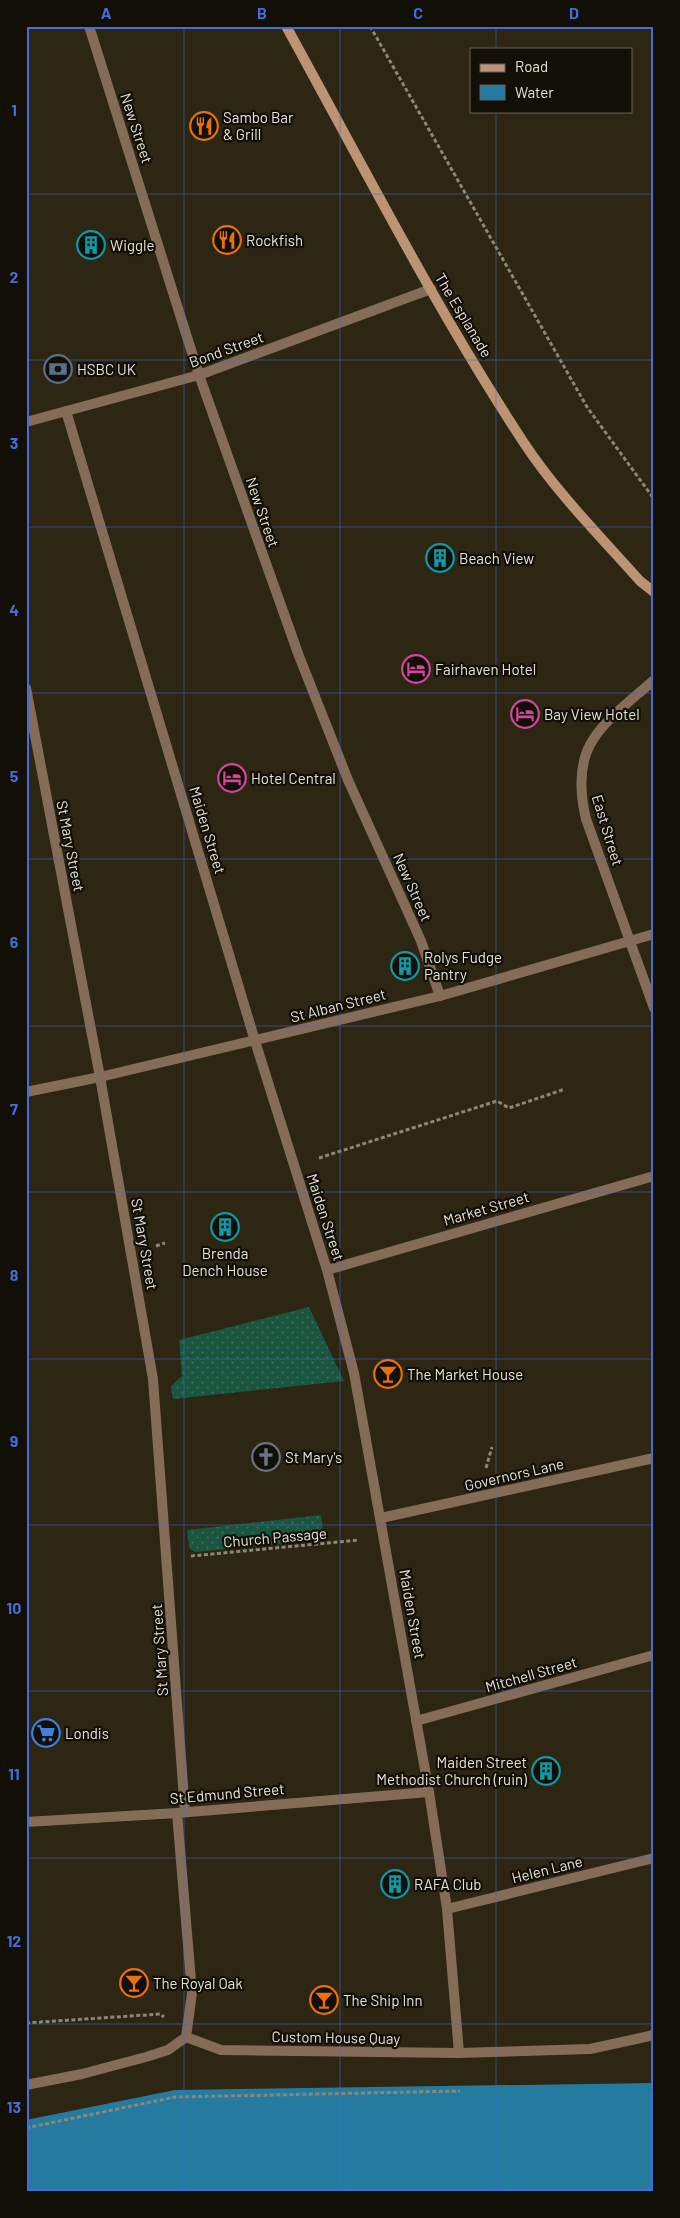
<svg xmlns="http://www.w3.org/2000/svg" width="680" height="2218" font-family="Barlow,sans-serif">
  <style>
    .grass { fill: url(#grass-dots) }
    .water { fill: #247b9f }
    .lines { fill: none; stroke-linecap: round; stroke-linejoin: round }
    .path { stroke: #8c8777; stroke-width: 3; stroke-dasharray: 4 2.5; stroke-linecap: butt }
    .lane { stroke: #856c58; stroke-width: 10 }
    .street { stroke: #856c58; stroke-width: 10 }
    .secondary { stroke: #bc9474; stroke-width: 10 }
    .grid { fill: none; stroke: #456cd8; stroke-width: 1; stroke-opacity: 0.55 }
    .labels { text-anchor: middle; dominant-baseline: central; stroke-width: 4.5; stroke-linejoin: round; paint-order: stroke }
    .poi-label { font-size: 15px; fill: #e6e2d6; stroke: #120f07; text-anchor: start }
    .street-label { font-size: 15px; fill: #e6e2d6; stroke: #120f07 }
    .neatline { fill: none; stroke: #456cd8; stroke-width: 2 }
    .grid-label { font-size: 16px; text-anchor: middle; font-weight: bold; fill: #456cd8 }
  </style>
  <defs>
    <pattern id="grass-dots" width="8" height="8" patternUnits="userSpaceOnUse" patternTransform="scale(1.25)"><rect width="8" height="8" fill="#19553f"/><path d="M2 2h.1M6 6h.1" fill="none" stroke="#3a6d5a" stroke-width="1.8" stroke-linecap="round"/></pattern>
  </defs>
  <rect width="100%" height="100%" fill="#2c2612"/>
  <!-- grass -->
  <path class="grass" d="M 309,1307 L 344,1381 L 173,1399 L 171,1386 L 182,1376 L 179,1340 Z
    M 321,1515 L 324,1540 L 195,1552 L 189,1548 L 187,1530 Z"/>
  <!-- water -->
  <path class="water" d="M 654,2083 L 654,2192 L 26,2192 L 26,2120 L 175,2090 Z"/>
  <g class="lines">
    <!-- path -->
    <path class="path" d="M 370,26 L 587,407 L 654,499
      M 319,1158 L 497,1101 L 509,1108 L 565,1089
      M 156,1246 L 165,1243
      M 486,1468 L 492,1447
      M 191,1556 L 359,1540
      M 26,2023 L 160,2014 L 164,2017
      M 26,2128 L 175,2097 L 460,2091"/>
    <!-- lane -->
    <path class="lane" d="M 89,26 L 199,375 L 299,656 L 348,780 L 421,941 L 440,996
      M 447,1909 L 654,1858"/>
    <!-- street -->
    <path class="street" d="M 66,411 L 255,1041 L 327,1270 L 354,1373 L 429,1792 L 447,1909 L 459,2053
      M 26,422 L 199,375 L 431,289
      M 654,680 C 603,725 568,743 586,819 L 654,1008
      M 26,688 L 100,1077 L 153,1379 L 185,1812
      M 26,1092 L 100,1077 L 440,996 L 654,934
      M 327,1270 L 654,1176
      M 381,1518 L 654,1458
      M 416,1721 L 654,1655
      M 177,1813 L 192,1993 L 186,2037
      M 26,1822 L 177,1813 L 429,1792
      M 186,2037 L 221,2050 L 459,2053 L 590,2049 L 654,2035
      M 26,2085 L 82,2074 L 146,2057 L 168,2050 L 186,2037"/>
    <!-- secondary -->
    <path class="secondary" d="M 286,26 C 363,166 436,309 524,443 C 557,493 600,536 640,581 L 654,592"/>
  </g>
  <!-- grid -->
  <path class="grid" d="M 184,26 L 184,2192M 340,26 L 340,2192M 496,26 L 496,49M 496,111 L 496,2192M 26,194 L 654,194M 26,360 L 654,360M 26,527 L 654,527M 26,693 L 654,693M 26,859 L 654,859M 26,1026 L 654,1026M 26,1192 L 654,1192M 26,1359 L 654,1359M 26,1525 L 654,1525M 26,1691 L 654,1691M 26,1858 L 654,1858M 26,2024 L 654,2024"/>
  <!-- icons -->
  <defs>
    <symbol id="restaurant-ring" viewBox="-11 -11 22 22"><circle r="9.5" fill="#120f07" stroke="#e8710a" stroke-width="1.5"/><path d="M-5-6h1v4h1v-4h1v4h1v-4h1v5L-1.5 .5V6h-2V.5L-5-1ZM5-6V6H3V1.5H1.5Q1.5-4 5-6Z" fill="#e8710a"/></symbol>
    <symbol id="building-ring" viewBox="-11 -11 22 22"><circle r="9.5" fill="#120f07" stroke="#0f9aa8" stroke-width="1.5"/><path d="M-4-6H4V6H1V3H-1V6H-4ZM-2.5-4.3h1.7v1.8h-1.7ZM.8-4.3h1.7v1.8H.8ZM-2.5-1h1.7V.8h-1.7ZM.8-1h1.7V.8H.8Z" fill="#0f9aa8"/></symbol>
    <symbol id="bank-ring" viewBox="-11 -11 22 22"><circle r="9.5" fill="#120f07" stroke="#5c6f8a" stroke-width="1.5"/><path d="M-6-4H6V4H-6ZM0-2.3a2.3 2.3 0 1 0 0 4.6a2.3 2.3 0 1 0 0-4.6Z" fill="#5c6f8a"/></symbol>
    <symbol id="hotel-ring" viewBox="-11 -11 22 22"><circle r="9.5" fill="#120f07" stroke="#d1479c" stroke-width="1.5"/><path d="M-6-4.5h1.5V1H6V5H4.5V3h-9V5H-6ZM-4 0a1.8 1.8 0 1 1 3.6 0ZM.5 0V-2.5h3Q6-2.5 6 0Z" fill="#d1479c"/></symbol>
    <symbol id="bar-ring" viewBox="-11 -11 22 22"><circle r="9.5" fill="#120f07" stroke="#e8710a" stroke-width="1.5"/><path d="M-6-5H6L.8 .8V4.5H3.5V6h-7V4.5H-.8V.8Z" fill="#e8710a"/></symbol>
    <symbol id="church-ring" viewBox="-11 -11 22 22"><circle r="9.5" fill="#120f07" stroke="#6b7280" stroke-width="1.5"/><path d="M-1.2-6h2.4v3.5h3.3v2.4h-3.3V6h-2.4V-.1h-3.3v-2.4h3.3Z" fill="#6b7280"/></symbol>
    <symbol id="supermarket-ring" viewBox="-11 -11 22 22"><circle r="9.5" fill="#120f07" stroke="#3f7fe0" stroke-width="1.5"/><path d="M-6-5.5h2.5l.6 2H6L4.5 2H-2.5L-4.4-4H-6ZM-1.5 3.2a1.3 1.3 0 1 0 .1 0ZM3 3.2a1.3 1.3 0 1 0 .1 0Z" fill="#3f7fe0"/></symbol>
  </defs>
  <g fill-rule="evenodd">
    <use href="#restaurant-ring" x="188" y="110" width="32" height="32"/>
    <use href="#restaurant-ring" x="211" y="224" width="32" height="32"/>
    <use href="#building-ring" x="75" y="229" width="32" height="32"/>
    <use href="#bank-ring" x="42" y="353" width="32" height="32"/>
    <use href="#building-ring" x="424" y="542" width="32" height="32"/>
    <use href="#hotel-ring" x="400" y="653" width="32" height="32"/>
    <use href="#hotel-ring" x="509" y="698" width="32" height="32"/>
    <use href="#hotel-ring" x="216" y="762" width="32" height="32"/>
    <use href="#building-ring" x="389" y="950" width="32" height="32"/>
    <use href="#building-ring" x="209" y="1211" width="32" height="32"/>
    <use href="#bar-ring" x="372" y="1358" width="32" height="32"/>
    <use href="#church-ring" x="250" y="1441" width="32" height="32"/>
    <use href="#supermarket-ring" x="30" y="1717" width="32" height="32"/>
    <use href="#building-ring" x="530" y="1755" width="32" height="32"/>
    <use href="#building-ring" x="379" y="1868" width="32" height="32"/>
    <use href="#bar-ring" x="118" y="1967" width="32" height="32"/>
    <use href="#bar-ring" x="308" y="1984" width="32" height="32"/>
  </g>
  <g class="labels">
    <!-- poi labels -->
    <g class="poi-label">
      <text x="223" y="117">Sambo Bar<tspan x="223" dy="17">&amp; Grill</tspan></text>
      <text x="246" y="240">Rockfish</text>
      <text x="110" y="245">Wiggle</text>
      <text x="77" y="369">HSBC UK</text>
      <text x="459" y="558">Beach View</text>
      <text x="435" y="669">Fairhaven Hotel</text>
      <text x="544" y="714">Bay View Hotel</text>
      <text x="251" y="778">Hotel Central</text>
      <text x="424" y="957">Rolys Fudge<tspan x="424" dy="17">Pantry</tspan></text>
      <text x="225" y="1253" text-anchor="middle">Brenda<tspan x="225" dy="17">Dench House</tspan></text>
      <text x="407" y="1374">The Market House</text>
      <text x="285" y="1457">St Mary's</text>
      <text x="65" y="1733">Londis</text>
      <text x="527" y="1762" text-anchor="end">Maiden Street<tspan x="527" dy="17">Methodist Church (ruin)</tspan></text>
      <text x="414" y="1884">RAFA Club</text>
      <text x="153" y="1983">The Royal Oak</text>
      <text x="343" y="2000">The Ship Inn</text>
    </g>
    <!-- street labels -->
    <g class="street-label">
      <text transform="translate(137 128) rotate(72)">New Street</text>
      <text transform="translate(464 315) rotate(59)">The Esplanade</text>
      <text transform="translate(226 349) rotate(-20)">Bond Street</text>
      <text transform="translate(263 512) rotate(71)">New Street</text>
      <text transform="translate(208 830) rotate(73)">Maiden Street</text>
      <text transform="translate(608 830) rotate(73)">East Street</text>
      <text transform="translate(71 846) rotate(79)">St Mary Street</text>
      <text transform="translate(413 887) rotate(66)">New Street</text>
      <text transform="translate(338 1005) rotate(-14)">St Alban Street</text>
      <text transform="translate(486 1208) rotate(-16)">Market Street</text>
      <text transform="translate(326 1217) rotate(72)">Maiden Street</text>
      <text transform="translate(145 1244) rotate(80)">St Mary Street</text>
      <text transform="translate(514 1474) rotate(-13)">Governors Lane</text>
      <text transform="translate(275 1537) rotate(-5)">Church Passage</text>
      <text transform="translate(413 1614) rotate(80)">Maiden Street</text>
      <text transform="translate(159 1650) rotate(-94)">St Mary Street</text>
      <text transform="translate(531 1674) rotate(-16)">Mitchell Street</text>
      <text transform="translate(227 1793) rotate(-5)">St Edmund Street</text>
      <text transform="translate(547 1869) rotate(-14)">Helen Lane</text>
      <text transform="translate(336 2037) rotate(1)">Custom House Quay</text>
    </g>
  </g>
  <!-- border -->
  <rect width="680" height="2218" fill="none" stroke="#120f07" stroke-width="55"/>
  <!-- legend -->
  <rect x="470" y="48" width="162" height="65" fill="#120f07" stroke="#67635a"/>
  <rect x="480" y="64" width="25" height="8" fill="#bc9474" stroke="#67635a"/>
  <text x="515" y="72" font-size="15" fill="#e6e2d6">Road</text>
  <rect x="480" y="85" width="25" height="15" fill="#247b9f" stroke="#67635a"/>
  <text x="515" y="98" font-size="15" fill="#e6e2d6">Water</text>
  <rect x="28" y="28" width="624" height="2162" class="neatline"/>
  <g class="grid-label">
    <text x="106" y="19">A</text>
    <text x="262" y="19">B</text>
    <text x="418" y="19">C</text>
    <text x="574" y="19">D</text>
    <text x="14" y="116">1</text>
    <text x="14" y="283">2</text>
    <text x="14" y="449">3</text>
    <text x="14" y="616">4</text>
    <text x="14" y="782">5</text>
    <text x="14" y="948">6</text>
    <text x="14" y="1115">7</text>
    <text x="14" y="1281">8</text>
    <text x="14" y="1447">9</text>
    <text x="14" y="1614">10</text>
    <text x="14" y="1780">11</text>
    <text x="14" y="1947">12</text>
    <text x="14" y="2113">13</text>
  </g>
</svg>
